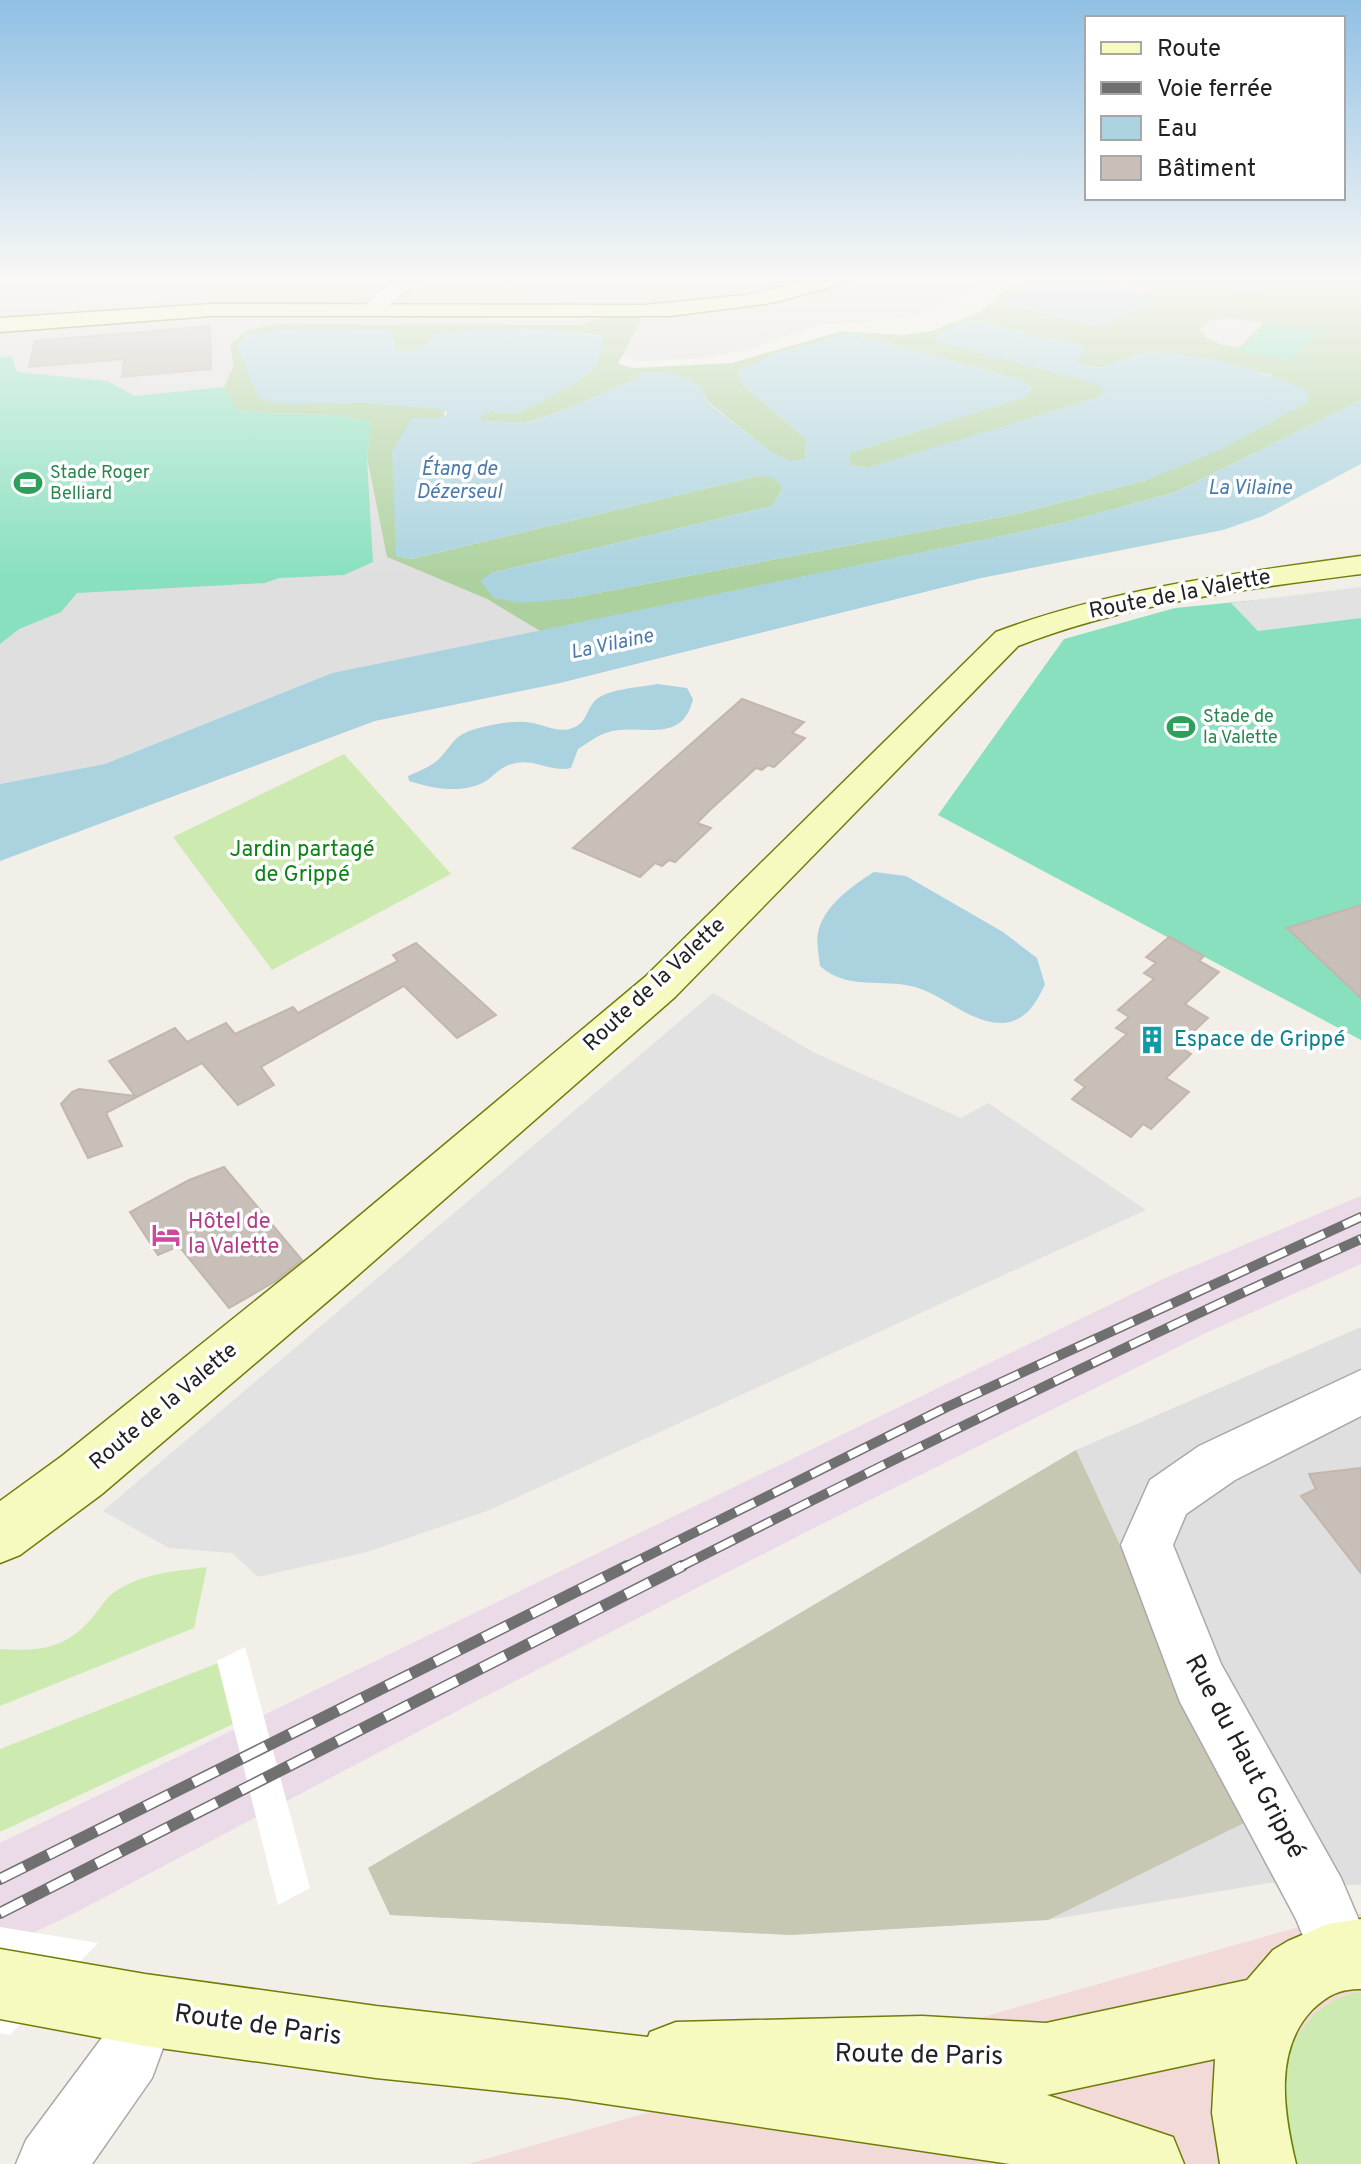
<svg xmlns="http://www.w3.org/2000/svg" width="1361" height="2164" font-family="Overpass,sans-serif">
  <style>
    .residential { fill: #e0dfdf }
    .commercial { fill: #f2dad9 }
    .industrial { fill: #ebdbe8 }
    .construction { fill: #c7c7b4 }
    .grass { fill: #cdebb0 }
    .forest { fill: #add19e; fill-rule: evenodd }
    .pitch { fill: #88e0be }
    .parking { fill: #e2e2e2 }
    .water { fill: #aad3df }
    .pier { fill: #fff }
    .building { fill: #c7bfb8; stroke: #c4b6ab; stroke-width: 2 }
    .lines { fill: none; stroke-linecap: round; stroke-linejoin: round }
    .street-casing { stroke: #a9a9a9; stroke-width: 3 }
    .secondary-casing { stroke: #707d05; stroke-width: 3 }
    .street { fill: #fff; fill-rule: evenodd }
    .secondary { fill: #f7fabf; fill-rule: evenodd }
    .rail-far1-casing { stroke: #707070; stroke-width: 10 }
    .rail-casing { stroke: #707070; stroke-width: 12 }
    .rail-far1 { stroke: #fff; stroke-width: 7; stroke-dasharray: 21; stroke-linecap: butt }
    .rail { stroke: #fff; stroke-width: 9; stroke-dasharray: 27; stroke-linecap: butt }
    .labels { text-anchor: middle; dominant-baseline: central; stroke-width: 7; stroke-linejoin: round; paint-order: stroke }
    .far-leisure-label { font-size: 18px; fill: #27864d; stroke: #fff; text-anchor: start }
    .far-water-label { font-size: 20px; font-style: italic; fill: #4a7aab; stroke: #fff }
    .street-label { font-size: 22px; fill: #222; stroke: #fff }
    .park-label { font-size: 22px; fill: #0c8416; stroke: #fff }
    .culture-label { font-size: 22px; fill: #0d838f; stroke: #fff; text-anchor: start }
    .hotel-label { font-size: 22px; fill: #b23c85; stroke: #fff; text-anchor: start }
    .near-street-label { font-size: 26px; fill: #222; stroke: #fff }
  </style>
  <rect width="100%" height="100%" fill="#f2efe9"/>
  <!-- residential -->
  <path class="residential" d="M 0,275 L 1003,275 L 913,318 L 820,325 L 747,350 L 698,359 L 635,361 L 622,355 L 636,334 L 617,314 L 577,325 L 275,324 L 234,365 L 224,387 L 371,422 L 367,458 L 387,557 L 487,599 L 540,631 L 332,673 L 105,764 L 0,784 Z
    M 1361,1327 L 1361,1885 L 1269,1883 L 1048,1920 L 791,1935 L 390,1915 L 368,1868 L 1076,1450 Z"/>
  <!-- commercial -->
  <path class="commercial" d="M 1361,1913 L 1361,2164 L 468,2164 L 1295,1928 Z"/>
  <!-- industrial -->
  <path class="industrial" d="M 1361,1196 L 1361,1264 L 1208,1332 L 816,1527 L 480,1699 L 69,1916 L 0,1948 L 0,1843 L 1165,1278 Z"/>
  <!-- construction -->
  <path class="construction" d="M 1076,1450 L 1248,1821 L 1048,1920 L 791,1935 L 390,1915 L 368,1868 Z"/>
  <!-- grass -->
  <path class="grass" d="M 344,754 L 451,874 L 272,970 L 173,837 Z
    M 207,1567 L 194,1628 L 0,1706 L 0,1649 C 39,1651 64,1650 91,1619 C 99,1610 106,1597 116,1591 C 143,1573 176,1571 207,1567 Z
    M 218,1663 L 233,1724 L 0,1832 L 0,1749 Z
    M 1361,1992 L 1361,2164 L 1293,2164 C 1289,2144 1284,2123 1282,2102 C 1279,2052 1309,1999 1361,1992 Z"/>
  <!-- forest -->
  <path class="forest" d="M 1041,275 L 1054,275 L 1002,300 L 1003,303 L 1101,328 L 1156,296 L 1147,289 L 1094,282 L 1089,277 L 1092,275 L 1158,275 L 1258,294 L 1267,294 L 1265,275 L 1361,275 L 1361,400 L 1176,492 L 1059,524 L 540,631 L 487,599 L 387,557 L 367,458 L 371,422 C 327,410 282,417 237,410 L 224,387 L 234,365 L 230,345 L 246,331 L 275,324 L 577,325 C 598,320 618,311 639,316 L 641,321 L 618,364 L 633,368 L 732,363 L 842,331 L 899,335 L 932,331 L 982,311 L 1002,292 ZM 978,321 L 1081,346 L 1076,362 C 1112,377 1115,355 1147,353 C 1187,351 1232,366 1271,375 L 1147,480 L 1020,513 L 566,599 L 491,573 L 772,506 L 783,488 L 773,476 L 758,476 L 411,559 L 397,556 L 446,409 L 366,403 L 244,336 L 289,330 L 386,331 L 392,333 L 395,350 C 420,359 436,334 459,332 C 499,327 564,330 603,336 L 520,413 L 491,412 L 479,416 L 483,421 L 524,423 L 565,410 L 638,378 L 642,372 L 700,385 L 708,402 L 771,452 L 790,461 L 805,460 L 806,439 L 743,385 L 738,372 L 777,353 L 850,333 L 1021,380 L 1032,388 L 1024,397 L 850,453 L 850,465 L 868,468 L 1099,397 L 1106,391 L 1098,384 L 963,322 Z"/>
  <!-- pitch -->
  <path class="pitch" d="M 1268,323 L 1318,333 L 1289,362 L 1239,351 Z
    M 12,356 L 17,372 L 107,381 L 135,396 L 224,387 L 238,410 C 282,417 327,410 371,422 L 367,458 L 373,562 L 344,575 L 279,578 L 265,583 L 77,593 L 61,612 L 19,629 L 0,644 L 0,357 Z
    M 1361,590 L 1361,1040 L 938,815 L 1064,639 L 1175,608 Z"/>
  <!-- parking -->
  <path class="parking" d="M 160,294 L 158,307 L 58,315 L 62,301 Z
    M 397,315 L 591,316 L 579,320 L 382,319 Z
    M 1228,318 L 1263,323 L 1240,347 L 1222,345 L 1206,338 L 1199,329 L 1210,321 Z
    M 1361,587 L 1361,618 L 1258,631 L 1231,603 Z
    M 713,993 L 815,1053 L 961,1118 L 988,1103 L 1146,1210 L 487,1511 L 367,1552 L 258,1577 L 232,1553 L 169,1548 L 103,1511 Z"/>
  <!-- water -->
  <path class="water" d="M 1054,275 L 1092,275 L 1090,278 L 1094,282 L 1155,293 L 1156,297 L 1101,328 L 1003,303 L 1002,300 Z
    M 1158,275 L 1265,275 L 1267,294 L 1258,294 Z
    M 978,321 L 1081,346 L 1086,351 L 1076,362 C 1110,377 1115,356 1146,353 C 1195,350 1264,371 1308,391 L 1308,402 L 1222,449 L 1147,480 L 1020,513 L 566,599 L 520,603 L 494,598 L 480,581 L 491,573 L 772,506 L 783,488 L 773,477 L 758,476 L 411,559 L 396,556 L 392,452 L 412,418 L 441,418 L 447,414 L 446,410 L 366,403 L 283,404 L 258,398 L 236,343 C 258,323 353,330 386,331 L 392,333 L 395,349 C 412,356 424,349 433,335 C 488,327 550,328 604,337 L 597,366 L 576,383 L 520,413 L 491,412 L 480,416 L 483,421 L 525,423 L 565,410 L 638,378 L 642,372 L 667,372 L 700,385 L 708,403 L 771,452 L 790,461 L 805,459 L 806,439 L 743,385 L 738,371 L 777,353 L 849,333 L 1021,380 L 1032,388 L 1025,397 L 850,453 L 850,465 L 867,468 L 1099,397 L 1106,391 L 1097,384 L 939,342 L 936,337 L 963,322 Z
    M 1361,400 L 1361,464 L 1263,516 L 1223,530 L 981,578 L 560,683 L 375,721 L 0,861 L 0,784 L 105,764 L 332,673 L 1059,524 L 1176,492 Z
    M 657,684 L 687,688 L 693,699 C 682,748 635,721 606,733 C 596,736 587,744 578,749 L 571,768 C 554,773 535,759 516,763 C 504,765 497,772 489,779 C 466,795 434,789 409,781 L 408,776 C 419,771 431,767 440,758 C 457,739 454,734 483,727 C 498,723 517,720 533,723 C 547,726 560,734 575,727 C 586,722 586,712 593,703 C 604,688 640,688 657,684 Z
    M 874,872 L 906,876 L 1003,932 L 1037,958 L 1045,985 C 1037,1000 1030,1015 1013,1021 C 980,1032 945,995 915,987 C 881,978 848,991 820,966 C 819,956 816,942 818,933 C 823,906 853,885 874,872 Z"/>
  <!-- pier -->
  <path class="pier" d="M 245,1647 L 310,1888 L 278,1905 L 217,1661 Z
    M 0,1927 L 98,1943 L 10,2035 L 0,2033 Z"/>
  <!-- building -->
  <path class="building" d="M 210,326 L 211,369 L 122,377 L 124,359 L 29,367 L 35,341 Z
    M 742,699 L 804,722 L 792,733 L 805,738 L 774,767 L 768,765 L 762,770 L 756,768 L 710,810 L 697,823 L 711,828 L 675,862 L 669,860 L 662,866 L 655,863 L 640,877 L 573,848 Z
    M 1361,905 L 1361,998 L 1287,928 Z
    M 1169,937 L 1204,956 L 1199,961 L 1219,972 L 1185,1004 L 1208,1018 L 1178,1046 L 1191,1054 L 1166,1078 L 1189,1092 L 1151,1129 L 1143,1124 L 1131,1137 L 1072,1099 L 1085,1087 L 1075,1080 L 1127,1034 L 1116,1028 L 1129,1017 L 1118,1010 L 1154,979 L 1144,973 L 1156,963 L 1146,957 Z
    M 416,943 L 496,1015 L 457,1038 L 404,986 L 261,1067 L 274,1085 L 238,1105 L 202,1063 L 106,1113 L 122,1146 L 88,1158 L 61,1104 L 72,1092 L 79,1089 L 135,1096 L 109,1061 L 175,1028 L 187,1042 L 226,1023 L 235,1034 L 293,1007 L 298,1013 L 398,961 L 393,955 Z
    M 224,1167 L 302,1260 L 276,1281 L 229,1308 L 179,1246 L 158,1255 L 130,1212 L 189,1180 Z
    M 1361,1468 L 1361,1573 L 1301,1496 L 1316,1489 L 1309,1474 Z"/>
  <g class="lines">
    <defs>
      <path id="street" d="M 405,275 L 426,275 L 377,315 L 363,315 L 360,311 L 377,293 Z
        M 1361,1370 L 1361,1416 L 1235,1480 L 1186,1514 L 1173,1545 L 1221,1664 L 1341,1878 L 1361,1925 L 1361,1976 L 1341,1985 L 1319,1975 L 1296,1919 L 1180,1702 L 1121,1545 L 1150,1480 L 1199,1446 Z
        M 145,1978 L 168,1987 L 177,2010 L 152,2078 L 92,2164 L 16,2164 L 26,2140 L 104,2035 L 122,1987 Z"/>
      <path id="secondary" d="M 826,275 L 854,275 L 851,279 L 828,288 L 771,303 L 670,316 L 211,316 L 0,332 L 0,318 L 211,304 L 645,305 L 746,295 Z
        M 1361,556 L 1361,574 C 1244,589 1129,603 1018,646 L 675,997 L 349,1283 L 102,1494 L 20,1555 L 0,1563 L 0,1501 L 62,1456 L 315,1253 L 645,977 L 996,632 C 1114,588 1237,573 1361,556 Z
        M 1361,1919 L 1361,1989 C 1339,1989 1328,1995 1312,2010 C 1273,2051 1284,2114 1296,2164 L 1220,2164 L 1212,2113 L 1215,2059 L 1047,2095 L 1173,2137 L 1184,2164 L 1010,2164 L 566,2098 L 376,2078 L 145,2046 L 0,2019 L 0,1949 L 145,1974 L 376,2006 L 648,2037 L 650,2032 L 676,2022 L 922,2016 L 1046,2023 L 1247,1980 L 1273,1950 L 1288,1941 L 1328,1924 Z"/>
    </defs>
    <!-- street casing -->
    <use href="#street" class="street-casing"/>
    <!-- secondary casing -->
    <use href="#secondary" class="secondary-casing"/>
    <!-- street -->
    <use href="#street" class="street"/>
    <!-- secondary -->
    <use href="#secondary" class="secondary"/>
    <defs>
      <path id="rail-far1" d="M 623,1568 L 947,1407 L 1361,1217
        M 678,1568 C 903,1454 1130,1342 1361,1239"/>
      <path id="rail" d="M 0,1879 L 627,1566
        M 0,1913 L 682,1566"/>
    </defs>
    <!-- rail-far1 casing -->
    <use href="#rail-far1" class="rail-far1-casing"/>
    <!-- rail casing -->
    <use href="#rail" class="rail-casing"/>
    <!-- rail-far1 -->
    <use href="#rail-far1" class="rail-far1"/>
    <!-- rail -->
    <use href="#rail" class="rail"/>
  </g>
  <!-- sky -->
  <linearGradient id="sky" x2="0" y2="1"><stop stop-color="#8fc0e4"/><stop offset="0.48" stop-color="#f9f8f5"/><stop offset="1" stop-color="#f9f8f5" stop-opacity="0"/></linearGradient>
  <rect width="1361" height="578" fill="url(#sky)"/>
  <!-- icons -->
  <defs>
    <symbol id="stadium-bare" viewBox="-9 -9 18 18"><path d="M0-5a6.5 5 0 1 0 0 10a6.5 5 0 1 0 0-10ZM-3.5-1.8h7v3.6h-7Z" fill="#2e9e5b" stroke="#fff" stroke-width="2.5" paint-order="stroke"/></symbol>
    <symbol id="building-bare" viewBox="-9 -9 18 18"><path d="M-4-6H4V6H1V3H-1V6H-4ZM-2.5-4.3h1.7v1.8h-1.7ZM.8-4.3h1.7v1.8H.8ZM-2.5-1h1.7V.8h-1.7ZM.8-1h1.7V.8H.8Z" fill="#0f9aa8" stroke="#fff" stroke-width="2.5" paint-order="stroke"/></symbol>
    <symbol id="hotel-bare" viewBox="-9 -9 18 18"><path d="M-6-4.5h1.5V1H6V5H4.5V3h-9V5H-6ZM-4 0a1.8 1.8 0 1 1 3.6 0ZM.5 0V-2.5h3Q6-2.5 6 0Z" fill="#d1479c" stroke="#fff" stroke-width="2.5" paint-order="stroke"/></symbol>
  </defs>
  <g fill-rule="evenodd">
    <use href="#stadium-bare" x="8" y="463" width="40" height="40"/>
    <use href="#stadium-bare" x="1161" y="707" width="40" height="40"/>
    <use href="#building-bare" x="1132" y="1020" width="40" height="40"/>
    <use href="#hotel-bare" x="146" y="1215" width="40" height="40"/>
  </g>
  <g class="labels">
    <!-- far-leisure labels -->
    <g class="far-leisure-label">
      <text x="50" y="473">Stade Roger<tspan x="50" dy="21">Belliard</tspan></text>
      <text x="1203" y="717">Stade de<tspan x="1203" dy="21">la Valette</tspan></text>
    </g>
    <!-- far-water labels -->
    <g class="far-water-label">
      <text x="459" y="470">Étang de<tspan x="459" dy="23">Dézerseul</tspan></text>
      <text x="1250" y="489">La Vilaine</text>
      <text transform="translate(612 645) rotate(-12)">La Vilaine</text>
    </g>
    <!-- street labels -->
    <g class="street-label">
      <text transform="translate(1180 595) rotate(-11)">Route de la Valette</text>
      <text transform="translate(655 985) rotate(-43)">Route de la Valette</text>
      <text transform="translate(164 1407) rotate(-40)">Route de la Valette</text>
    </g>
    <!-- park labels -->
    <g class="park-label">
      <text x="302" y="850">Jardin partagé<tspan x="302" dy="25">de Grippé</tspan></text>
    </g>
    <!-- culture labels -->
    <g class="culture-label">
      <text x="1174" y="1040">Espace de Grippé</text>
    </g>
    <!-- hotel labels -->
    <g class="hotel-label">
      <text x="188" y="1222">Hôtel de<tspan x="188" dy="25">la Valette</tspan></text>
    </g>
    <!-- near-street labels -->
    <g class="near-street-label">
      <text transform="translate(1244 1757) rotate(62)">Rue du Haut Grippé</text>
      <text transform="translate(258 2026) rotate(8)">Route de Paris</text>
      <text transform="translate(919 2056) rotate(1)">Route de Paris</text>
    </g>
  </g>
  <!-- legend -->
  <rect x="1085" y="16" width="260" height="184" fill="#ffffff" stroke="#a7a7a7" stroke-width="2"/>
  <rect x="1101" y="42" width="40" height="12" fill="#f7fabf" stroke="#a7a7a7" stroke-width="2"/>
  <text x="1157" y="56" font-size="24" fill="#222222">Route</text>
  <rect x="1101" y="82" width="40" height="12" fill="#707070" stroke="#a7a7a7" stroke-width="2"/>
  <text x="1157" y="96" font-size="24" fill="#222222">Voie ferrée</text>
  <rect x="1101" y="116" width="40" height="24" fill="#aad3df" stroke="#a7a7a7" stroke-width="2"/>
  <text x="1157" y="136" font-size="24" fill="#222222">Eau</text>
  <rect x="1101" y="156" width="40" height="24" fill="#c7bfb8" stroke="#a7a7a7" stroke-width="2"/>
  <text x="1157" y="176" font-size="24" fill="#222222">Bâtiment</text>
</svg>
